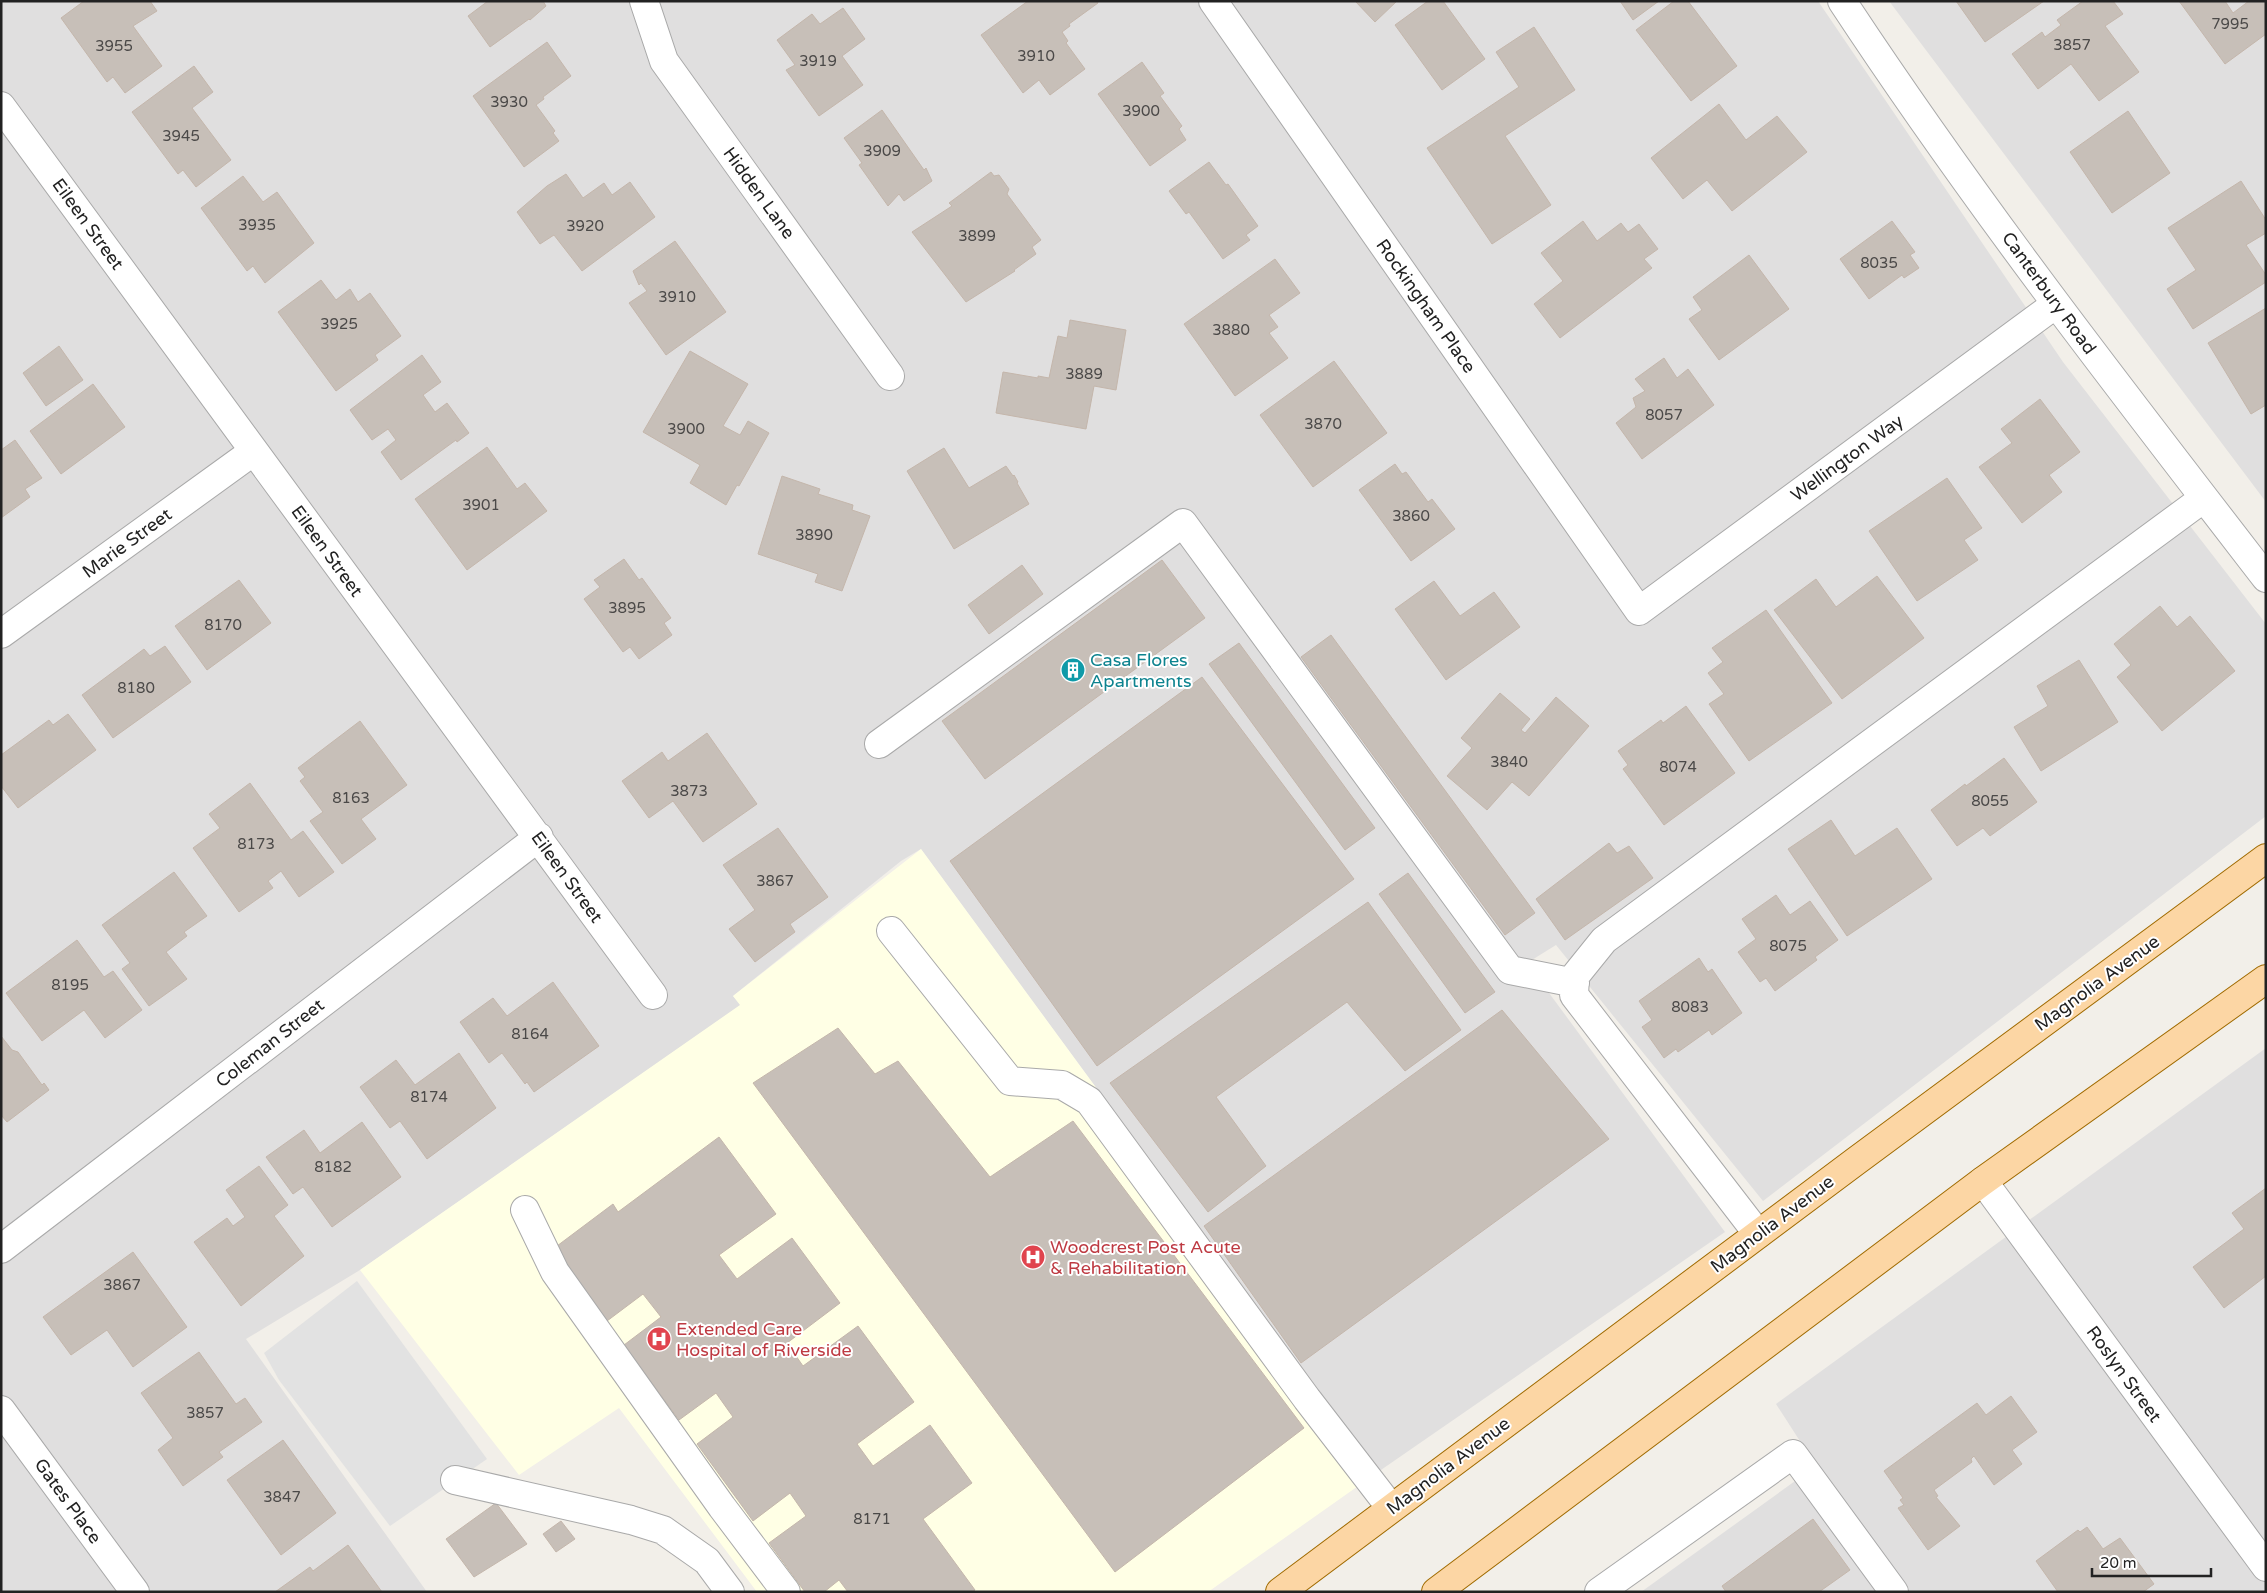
<svg xmlns="http://www.w3.org/2000/svg" width="2267" height="1593" font-family="'Varela Round',sans-serif">
  <style>
    .residential { fill: #e0dfdf }
    .education { fill: #ffffe5 }
    .parking { fill: #e2e2e2 }
    .building { fill: #c7bfb8; stroke: #c4b6ab }
    .lines { fill: none; stroke-linecap: round; stroke-linejoin: round }
    .minor-casing { stroke: #a9a9a9; stroke-width: 30 }
    .major-casing { stroke: #a06b00; stroke-width: 30 }
    .minor { stroke: #fff; stroke-width: 28 }
    .major { stroke: #fcd6a4; stroke-width: 28 }
    .labels { text-anchor: middle; dominant-baseline: central; stroke-width: 4; stroke-linejoin: round; paint-order: stroke }
    .number-label { font-size: 15px; fill: #4b4948 }
    .street-label { font-size: 18px; fill: #222; stroke: #fff }
    .culture-label { font-size: 18px; fill: #0d838f; stroke: #fff; text-anchor: start }
    .health-label { font-size: 18px; fill: #be3a42; stroke: #fff; text-anchor: start }
  </style>
  <rect width="100%" height="100%" fill="#f2efe9"/>
  <!-- residential -->
  <path class="residential" d="M 1,1 L 1818,1 L 2063,362 L 2266,624 L 2266,816 L 1763,1201 L 1556,945 L 1527,963 L 1725,1232 L 1378,1472 L 921,849 L 901,861 L 733,996 L 741,1005 L 360,1270 L 246,1339 L 427,1592 L 1,1592 Z
    M 1889,1 L 2266,1 L 2266,502 Z
    M 2266,1048 L 2266,1592 L 1641,1592 L 1816,1466 L 1776,1404 Z"/>
  <!-- education -->
  <path class="education" d="M 921,849 L 1378,1472 L 1208,1592 L 757,1592 L 619,1408 L 519,1475 L 360,1270 L 740,1005 L 733,996 Z"/>
  <!-- parking -->
  <path class="parking" d="M 357,1281 L 487,1459 L 390,1526 L 279,1380 L 264,1353 Z"/>
  <!-- building -->
  <path class="building" d="M 84,1 L 150,1 L 157,11 L 133,26 L 162,66 L 125,93 L 113,77 L 107,82 L 61,18 Z
    M 488,1 L 543,1 L 546,6 L 530,20 L 529,19 L 490,47 L 468,16 Z
    M 1028,1 L 1097,1 L 1098,3 L 1069,24 L 1070,26 L 1062,32 L 1068,41 L 1066,43 L 1085,69 L 1050,95 L 1039,80 L 1023,93 L 981,35 Z
    M 1355,1 L 1397,1 L 1375,22 Z
    M 1428,1 L 1443,1 L 1485,59 L 1442,90 L 1395,25 Z
    M 1620,1 L 1659,1 L 1633,20 Z
    M 1674,1 L 1688,1 L 1737,66 L 1691,101 L 1636,30 Z
    M 1956,1 L 2044,1 L 1985,42 Z
    M 2083,1 L 2113,1 L 2123,14 L 2105,26 L 2139,72 L 2099,101 L 2071,64 L 2038,89 L 2012,54 L 2042,32 L 2045,37 L 2061,25 L 2057,20 Z
    M 2179,1 L 2225,1 L 2233,13 L 2249,1 L 2266,1 L 2266,34 L 2225,64 Z
    M 843,8 L 865,39 L 842,56 L 863,85 L 819,116 L 786,70 L 795,65 L 777,40 L 812,14 L 820,24 Z
    M 1534,27 L 1575,90 L 1505,136 L 1551,205 L 1492,244 L 1427,148 L 1519,87 L 1496,52 Z
    M 547,42 L 571,76 L 543,97 L 544,99 L 536,105 L 555,131 L 553,133 L 559,141 L 524,167 L 473,96 Z
    M 1142,62 L 1164,93 L 1160,96 L 1182,126 L 1179,129 L 1186,140 L 1150,166 L 1098,94 Z
    M 194,66 L 213,92 L 192,108 L 231,160 L 196,187 L 183,170 L 178,174 L 132,112 Z
    M 1719,104 L 1746,140 L 1777,116 L 1807,152 L 1732,211 L 1707,180 L 1683,199 L 1651,158 Z
    M 882,110 L 924,170 L 926,168 L 932,181 L 904,201 L 899,194 L 888,206 L 859,165 L 862,163 L 844,138 Z
    M 2128,111 L 2170,173 L 2112,213 L 2070,152 Z
    M 1209,162 L 1226,185 L 1228,184 L 1258,226 L 1246,235 L 1250,240 L 1223,259 L 1189,212 L 1186,214 L 1169,191 Z
    M 991,172 L 994,176 L 999,175 L 1009,189 L 1007,194 L 1041,240 L 1032,247 L 1036,254 L 1014,270 L 1015,271 L 966,302 L 912,232 L 952,206 L 949,203 Z
    M 566,174 L 583,198 L 604,183 L 612,195 L 630,182 L 655,217 L 582,271 L 554,235 L 540,244 L 517,212 L 547,186 Z
    M 243,176 L 263,202 L 277,192 L 314,243 L 265,283 L 253,266 L 247,271 L 201,208 Z
    M 2241,181 L 2266,220 L 2266,233 L 2246,245 L 2266,275 L 2266,282 L 2193,329 L 2167,289 L 2196,270 L 2168,228 Z
    M 1583,221 L 1597,241 L 1621,223 L 1628,232 L 1639,224 L 1658,249 L 1644,259 L 1652,268 L 1560,338 L 1534,304 L 1563,281 L 1541,253 Z
    M 1892,221 L 1915,252 L 1910,255 L 1919,268 L 1904,278 L 1902,275 L 1869,299 L 1840,259 Z
    M 675,241 L 726,312 L 666,355 L 629,303 L 647,291 L 641,283 L 639,285 L 633,271 Z
    M 1749,255 L 1789,309 L 1719,360 L 1689,319 L 1702,310 L 1693,297 Z
    M 1275,259 L 1300,293 L 1269,315 L 1278,327 L 1269,333 L 1288,358 L 1235,396 L 1184,324 Z
    M 321,280 L 336,300 L 350,289 L 358,302 L 370,293 L 401,336 L 375,355 L 378,360 L 336,391 L 278,312 Z
    M 2266,308 L 2266,405 L 2251,414 L 2208,343 Z
    M 1070,320 L 1126,330 L 1116,390 L 1094,386 L 1086,429 L 996,413 L 1003,372 L 1038,378 L 1038,376 L 1049,378 L 1058,336 L 1067,338 Z
    M 59,346 L 83,380 L 46,406 L 23,373 Z
    M 690,351 L 748,384 L 723,426 L 740,435 L 748,421 L 769,433 L 739,486 L 737,485 L 726,505 L 690,483 L 700,465 L 643,432 Z
    M 422,355 L 441,382 L 423,395 L 435,412 L 447,403 L 469,433 L 457,442 L 456,440 L 401,480 L 381,452 L 396,440 L 388,429 L 372,440 L 350,410 Z
    M 1664,358 L 1677,378 L 1688,369 L 1714,405 L 1642,459 L 1616,423 L 1636,407 L 1633,398 L 1645,391 L 1635,379 Z
    M 1334,361 L 1387,433 L 1313,487 L 1260,415 Z
    M 93,384 L 125,427 L 61,474 L 30,431 Z
    M 2040,399 L 2080,452 L 2049,475 L 2062,492 L 2022,523 L 1979,467 L 2012,443 L 2001,429 Z
    M 15,440 L 42,478 L 25,489 L 30,497 L 1,518 L 1,450 Z
    M 487,447 L 517,489 L 525,483 L 547,511 L 467,570 L 415,499 Z
    M 944,448 L 969,488 L 1006,466 L 1013,476 L 1014,475 L 1018,482 L 1017,483 L 1029,504 L 954,549 L 907,471 Z
    M 1395,464 L 1402,474 L 1406,472 L 1428,502 L 1432,499 L 1455,529 L 1411,561 L 1359,490 Z
    M 782,476 L 820,489 L 818,494 L 853,505 L 852,510 L 870,516 L 842,591 L 815,582 L 818,574 L 758,554 Z
    M 1947,478 L 1982,528 L 1964,540 L 1978,560 L 1917,601 L 1869,531 Z
    M 624,559 L 639,580 L 642,578 L 671,618 L 664,623 L 672,635 L 639,659 L 630,647 L 623,652 L 584,599 L 600,587 L 594,580 Z
    M 1162,560 L 1205,618 L 985,779 L 942,721 Z
    M 1022,565 L 1043,594 L 989,634 L 968,605 Z
    M 1877,576 L 1924,638 L 1842,699 L 1774,610 L 1816,579 L 1836,607 Z
    M 239,580 L 271,623 L 207,670 L 175,626 Z
    M 1434,581 L 1460,616 L 1494,592 L 1520,627 L 1446,680 L 1395,609 Z
    M 2160,606 L 2177,627 L 2190,616 L 2235,671 L 2162,731 L 2117,677 L 2131,665 L 2114,644 Z
    M 1766,610 L 1832,703 L 1749,761 L 1709,704 L 1724,694 L 1708,673 L 1723,662 L 1712,648 Z
    M 1331,635 L 1535,913 L 1505,935 L 1301,657 Z
    M 1239,643 L 1375,828 L 1345,850 L 1209,664 Z
    M 165,646 L 191,682 L 113,738 L 82,695 L 144,649 L 150,656 Z
    M 2079,660 L 2118,722 L 2041,771 L 2014,727 L 2048,706 L 2037,686 Z
    M 1202,677 L 1354,879 L 1097,1066 L 950,861 Z
    M 1500,693 L 1530,719 L 1521,730 L 1525,733 L 1556,697 L 1589,726 L 1529,796 L 1512,782 L 1487,810 L 1447,776 L 1472,748 L 1461,738 Z
    M 1686,706 L 1735,773 L 1664,825 L 1623,769 L 1628,765 L 1618,751 L 1661,720 L 1663,723 Z
    M 68,714 L 96,750 L 18,808 L 1,786 L 1,755 L 49,720 L 53,725 Z
    M 360,721 L 407,785 L 361,819 L 376,839 L 342,864 L 310,821 L 323,812 L 300,781 L 305,777 L 298,768 Z
    M 707,733 L 757,804 L 703,842 L 673,801 L 649,818 L 622,781 L 662,752 L 668,761 Z
    M 2004,758 L 2037,802 L 1990,836 L 1983,828 L 1957,846 L 1931,810 L 1965,784 L 1966,786 Z
    M 250,783 L 291,840 L 303,831 L 334,872 L 299,897 L 281,871 L 268,881 L 273,888 L 239,912 L 193,848 L 220,828 L 209,814 Z
    M 1831,820 L 1855,856 L 1897,828 L 1932,879 L 1847,936 L 1788,849 Z
    M 778,828 L 828,897 L 790,924 L 795,932 L 755,962 L 729,929 L 755,910 L 723,865 Z
    M 1609,843 L 1617,853 L 1629,846 L 1653,878 L 1565,940 L 1536,899 Z
    M 174,872 L 207,916 L 184,932 L 187,936 L 166,952 L 187,979 L 149,1006 L 122,969 L 130,963 L 102,925 Z
    M 1408,873 L 1495,992 L 1465,1013 L 1379,894 Z
    M 1776,895 L 1790,915 L 1810,901 L 1838,940 L 1815,957 L 1817,960 L 1775,991 L 1766,978 L 1760,982 L 1738,952 L 1756,939 L 1742,919 Z
    M 1368,902 L 1461,1030 L 1405,1071 L 1347,1002 L 1216,1097 L 1266,1166 L 1208,1212 L 1110,1083 Z
    M 77,940 L 104,977 L 113,971 L 142,1010 L 105,1038 L 84,1010 L 42,1041 L 6,993 Z
    M 1699,958 L 1708,972 L 1712,969 L 1742,1013 L 1712,1035 L 1709,1030 L 1678,1052 L 1676,1049 L 1664,1058 L 1642,1027 L 1652,1020 L 1639,1001 Z
    M 553,982 L 599,1046 L 534,1092 L 527,1082 L 525,1084 L 502,1053 L 489,1063 L 460,1022 L 493,998 L 507,1016 Z
    M 1502,1010 L 1609,1139 L 1301,1363 L 1204,1226 Z
    M 838,1028 L 875,1074 L 898,1061 L 990,1177 L 1073,1121 L 1304,1428 L 1115,1572 L 753,1083 Z
    M 1,1036 L 12,1050 L 18,1052 L 42,1085 L 44,1083 L 49,1090 L 7,1122 L 1,1115 Z
    M 459,1053 L 496,1108 L 427,1159 L 400,1121 L 390,1128 L 360,1087 L 396,1060 L 415,1085 Z
    M 362,1122 L 401,1177 L 332,1227 L 303,1187 L 293,1194 L 266,1157 L 304,1130 L 320,1153 Z
    M 719,1137 L 776,1214 L 719,1255 L 737,1279 L 792,1238 L 840,1303 L 787,1343 L 803,1366 L 858,1326 L 914,1402 L 857,1444 L 873,1466 L 930,1425 L 972,1483 L 923,1519 L 975,1590 L 972,1592 L 848,1592 L 839,1580 L 824,1592 L 805,1592 L 769,1543 L 806,1516 L 790,1493 L 753,1521 L 697,1444 L 733,1417 L 716,1393 L 679,1420 L 624,1345 L 661,1317 L 643,1294 L 607,1321 L 553,1249 L 613,1204 L 618,1212 Z
    M 259,1166 L 288,1205 L 274,1216 L 304,1256 L 241,1306 L 194,1242 L 227,1218 L 233,1226 L 245,1217 L 226,1190 Z
    M 2266,1188 L 2266,1276 L 2224,1308 L 2193,1267 L 2244,1229 L 2232,1213 Z
    M 133,1252 L 187,1327 L 133,1367 L 107,1330 L 71,1355 L 43,1317 Z
    M 199,1352 L 236,1404 L 245,1398 L 262,1422 L 219,1452 L 223,1457 L 183,1486 L 158,1450 L 173,1438 L 141,1393 Z
    M 2011,1396 L 2037,1432 L 2012,1450 L 2022,1464 L 1994,1485 L 1974,1456 L 1971,1459 L 1972,1462 L 1934,1490 L 1938,1496 L 1936,1497 L 1960,1526 L 1928,1550 L 1898,1508 L 1904,1505 L 1900,1500 L 1903,1498 L 1884,1471 L 1977,1403 L 1986,1415 Z
    M 283,1440 L 336,1513 L 281,1555 L 227,1480 Z
    M 496,1503 L 527,1544 L 474,1577 L 446,1539 Z
    M 1813,1519 L 1850,1570 L 1819,1592 L 1726,1592 L 1722,1586 Z
    M 561,1521 L 575,1539 L 556,1552 L 543,1534 Z
    M 2087,1527 L 2103,1549 L 2120,1538 L 2154,1584 L 2143,1592 L 2058,1592 L 2036,1561 L 2078,1530 L 2080,1532 Z
    M 348,1545 L 382,1592 L 275,1592 L 310,1567 L 313,1571 Z"/>
  <g class="lines">
    <defs>
      <path id="minor" d="M 644,1 L 664,61 L 890,376
        M 1213,1 L 1639,611 L 2056,304
        M 1842,1 C 1973,200 2120,389 2266,578
        M 1,106 L 653,995
        M 1,634 L 254,451
        M 879,744 L 1183,523 L 1510,970 L 1575,983
        M 891,931 L 1010,1081 L 1062,1085 L 1089,1101 L 1307,1399 L 1391,1508
        M 1983,1181 L 2266,1567
        M 525,1210 L 555,1272 L 722,1507 L 786,1592
        M 1758,1234 L 1574,995 L 1575,976 L 1604,940 L 2204,498
        M 1,1249 L 539,837
        M 1,1410 L 135,1592
        M 455,1480 L 631,1520 L 663,1530 L 707,1561 L 730,1592
        M 1599,1592 L 1793,1454 L 1894,1592"/>
      <path id="major" d="M 1280,1592 L 1856,1161 L 2266,858
        M 1436,1592 L 1983,1181 L 2266,979"/>
    </defs>
    <!-- minor casing -->
    <use href="#minor" class="minor-casing"/>
    <!-- major casing -->
    <use href="#major" class="major-casing"/>
    <!-- minor -->
    <use href="#minor" class="minor"/>
    <!-- major -->
    <use href="#major" class="major"/>
  </g>
  <!-- icons -->
  <defs>
    <symbol id="building-disc" viewBox="-11 -11 22 22"><circle r="9.5" fill="#0f9aa8" stroke="#fff"/><path d="M-4-6H4V6H1V3H-1V6H-4ZM-2.5-4.3h1.7v1.8h-1.7ZM.8-4.3h1.7v1.8H.8ZM-2.5-1h1.7V.8h-1.7ZM.8-1h1.7V.8H.8Z" fill="#fff"/></symbol>
    <symbol id="hospital-disc" viewBox="-11 -11 22 22"><circle r="9.5" fill="#e0444e" stroke="#fff"/><path d="M-5-5h3v3.5h4V-5h3V5h-3V1.5h-4V5h-3Z" fill="#fff"/></symbol>
  </defs>
  <g fill-rule="evenodd">
    <use href="#building-disc" x="1059" y="656" width="28" height="28"/>
    <use href="#hospital-disc" x="1019" y="1243" width="28" height="28"/>
    <use href="#hospital-disc" x="645" y="1325" width="28" height="28"/>
  </g>
  <g class="labels">
    <!-- number labels -->
    <g class="number-label">
      <text x="2230" y="24">7995</text>
      <text x="2072" y="45">3857</text>
      <text x="114" y="46">3955</text>
      <text x="1036" y="56">3910</text>
      <text x="818" y="61">3919</text>
      <text x="509" y="102">3930</text>
      <text x="1141" y="111">3900</text>
      <text x="181" y="136">3945</text>
      <text x="882" y="151">3909</text>
      <text x="257" y="225">3935</text>
      <text x="585" y="226">3920</text>
      <text x="977" y="236">3899</text>
      <text x="1879" y="263">8035</text>
      <text x="677" y="297">3910</text>
      <text x="339" y="324">3925</text>
      <text x="1231" y="330">3880</text>
      <text x="1084" y="374">3889</text>
      <text x="1664" y="415">8057</text>
      <text x="1323" y="424">3870</text>
      <text x="686" y="429">3900</text>
      <text x="481" y="505">3901</text>
      <text x="1411" y="516">3860</text>
      <text x="814" y="535">3890</text>
      <text x="627" y="608">3895</text>
      <text x="223" y="625">8170</text>
      <text x="136" y="688">8180</text>
      <text x="1509" y="762">3840</text>
      <text x="1678" y="767">8074</text>
      <text x="689" y="791">3873</text>
      <text x="351" y="798">8163</text>
      <text x="1990" y="801">8055</text>
      <text x="256" y="844">8173</text>
      <text x="775" y="881">3867</text>
      <text x="1788" y="946">8075</text>
      <text x="70" y="985">8195</text>
      <text x="1690" y="1007">8083</text>
      <text x="530" y="1034">8164</text>
      <text x="429" y="1097">8174</text>
      <text x="333" y="1167">8182</text>
      <text x="122" y="1285">3867</text>
      <text x="205" y="1413">3857</text>
      <text x="282" y="1497">3847</text>
      <text x="872" y="1519">8171</text>
    </g>
    <!-- street labels -->
    <g class="street-label">
      <text transform="translate(759 193) rotate(54)">Hidden Lane</text>
      <text transform="translate(88 224) rotate(54)">Eileen Street</text>
      <text transform="translate(2049 293) rotate(54)">Canterbury Road</text>
      <text transform="translate(1426 306) rotate(55)">Rockingham Place</text>
      <text transform="translate(1847 458) rotate(-36)">Wellington Way</text>
      <text transform="translate(127 543) rotate(-36)">Marie Street</text>
      <text transform="translate(327 551) rotate(54)">Eileen Street</text>
      <text transform="translate(567 877) rotate(54)">Eileen Street</text>
      <text transform="translate(2097 983) rotate(-36)">Magnolia Avenue</text>
      <text transform="translate(270 1043) rotate(-38)">Coleman Street</text>
      <text transform="translate(1772 1224) rotate(-37)">Magnolia Avenue</text>
      <text transform="translate(2124 1374) rotate(54)">Roslyn Street</text>
      <text transform="translate(1448 1466) rotate(-37)">Magnolia Avenue</text>
      <text transform="translate(68 1501) rotate(54)">Gates Place</text>
    </g>
    <!-- culture labels -->
    <g class="culture-label">
      <text x="1090" y="660">Casa Flores<tspan x="1090" dy="21">Apartments</tspan></text>
    </g>
    <!-- health labels -->
    <g class="health-label">
      <text x="1050" y="1247">Woodcrest Post Acute<tspan x="1050" dy="21">&amp; Rehabilitation</tspan></text>
      <text x="676" y="1329">Extended Care<tspan x="676" dy="21">Hospital of Riverside</tspan></text>
    </g>
  </g>
  <!-- border -->
  <rect width="2267" height="1593" fill="none" stroke="#222222" stroke-width="5"/>
  <!-- scale -->
  <path d="M2092 1568v8h119v-8" fill="none" stroke="#222222" stroke-width="2.5"/>
  <text x="2100" y="1568" font-size="15" fill="#222222" stroke="#ffffff" stroke-width="4" paint-order="stroke">20 m</text>
</svg>
